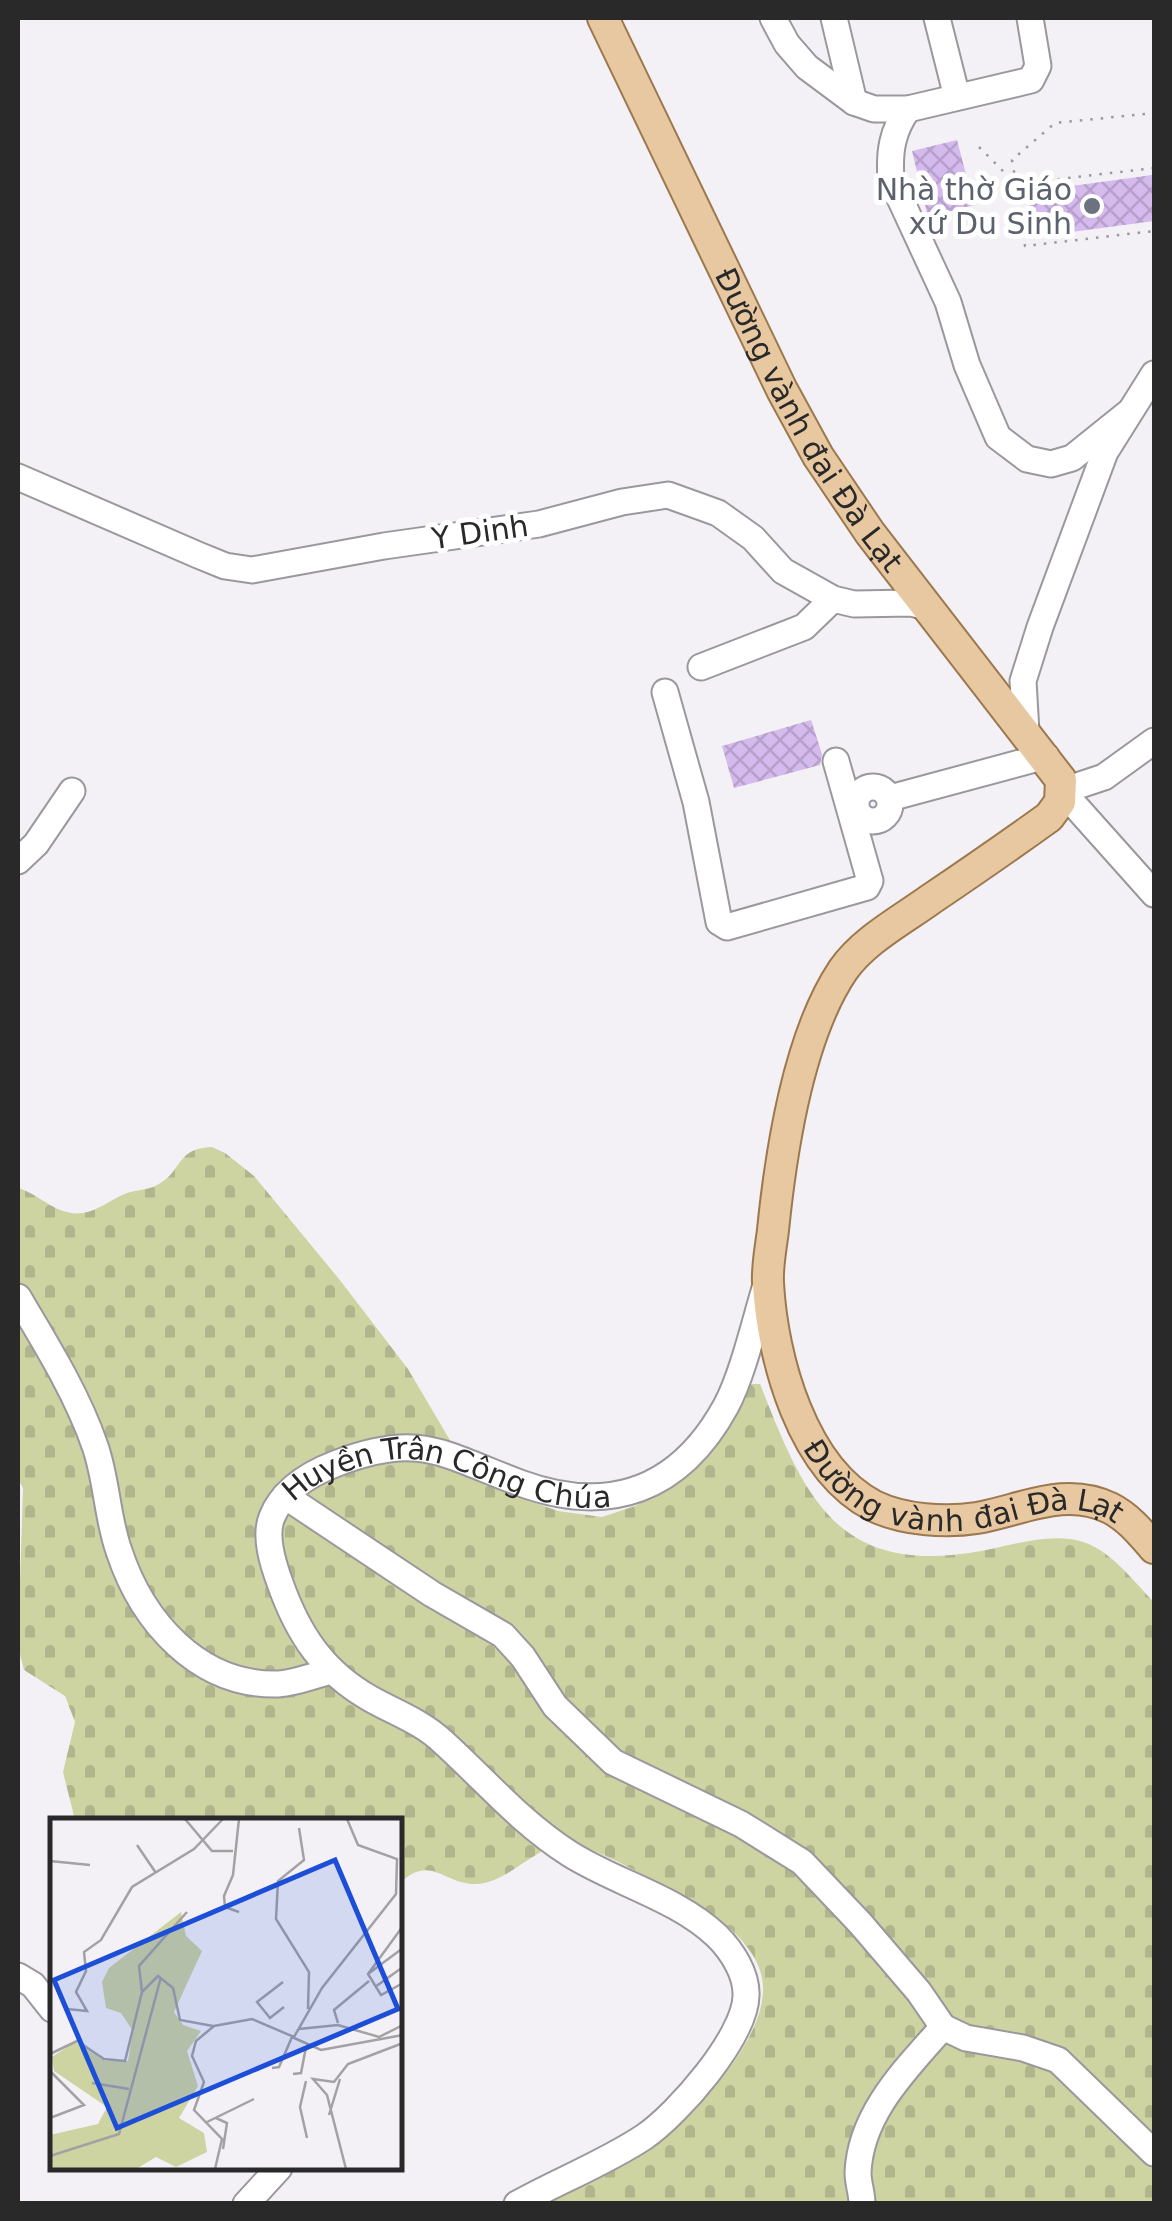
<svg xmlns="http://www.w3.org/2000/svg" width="1172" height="2221" font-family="'DejaVu Sans',sans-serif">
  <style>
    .cemetery { fill: url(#cemetery-stones) }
    .building { fill: url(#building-cross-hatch) }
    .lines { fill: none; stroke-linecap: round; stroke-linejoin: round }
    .minor-casing { stroke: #9a989c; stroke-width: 29 }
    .major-casing { stroke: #9c784e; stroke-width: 34 }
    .path { stroke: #9b999c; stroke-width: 2.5; stroke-dasharray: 2.5 8; stroke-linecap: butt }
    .minor { stroke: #fff; stroke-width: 25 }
    .major { stroke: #e8c8a0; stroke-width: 30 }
    .worship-dot { fill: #6b7280; stroke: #fff; stroke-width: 4 }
    .labels { text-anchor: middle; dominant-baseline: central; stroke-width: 10; stroke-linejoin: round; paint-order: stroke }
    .worship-label { font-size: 30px; fill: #5b616d; stroke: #fff; text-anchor: end }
    .street-label { font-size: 30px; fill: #2a292a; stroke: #fff }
    .inset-road { fill: none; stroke: #a3a1a4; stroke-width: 2.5 }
    .view { fill: #1d4ed8; fill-opacity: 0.15; stroke: #1d4ed8; stroke-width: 5 }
    .inset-edge { fill: none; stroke: #2a292a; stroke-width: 5 }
  </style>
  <defs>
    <pattern id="cemetery-stones" width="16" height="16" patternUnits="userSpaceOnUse" patternTransform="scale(2.5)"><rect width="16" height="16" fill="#ced3a2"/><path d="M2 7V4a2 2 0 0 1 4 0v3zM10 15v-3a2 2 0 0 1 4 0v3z" fill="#b1b58c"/></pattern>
    <pattern id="building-cross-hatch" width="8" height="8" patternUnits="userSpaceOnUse" patternTransform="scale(2.5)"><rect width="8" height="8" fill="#d5baed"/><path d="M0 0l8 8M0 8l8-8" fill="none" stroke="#b7a0cb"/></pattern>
  </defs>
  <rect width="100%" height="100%" fill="#f3f1f5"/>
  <!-- cemetery -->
  <path class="cemetery" d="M 212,1147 L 225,1153 L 254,1176 L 339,1279 L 408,1369 L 454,1447 L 496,1486 L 516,1496 L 558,1511 L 602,1517 L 635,1506 L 668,1488 L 691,1470 L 747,1384 L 760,1384 C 805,1499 838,1577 981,1551 C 1014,1545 1053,1531 1086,1543 C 1112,1553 1131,1578 1150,1598 L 1154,1603 L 1154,2203 L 541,2203 C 576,2182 611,2161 645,2140 C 660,2131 678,2123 690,2112 C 720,2083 762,2034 763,1990 C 765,1949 715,1913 683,1896 C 660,1885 587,1841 566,1843 C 534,1847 509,1882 477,1884 C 444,1885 431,1853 400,1883 L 400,1821 L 75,1820 L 63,1772 L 75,1722 L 65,1696 L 24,1670 L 18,1646 L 23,1488 L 18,1479 L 18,1188 C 40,1194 57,1217 83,1213 C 98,1211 113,1198 127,1193 C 136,1190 148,1190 157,1185 C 183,1172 175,1148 212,1147 Z"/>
  <!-- building -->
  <path class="building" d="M 957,140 L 974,205 L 928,217 L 912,151 Z
    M 1152,175 L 1154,221 L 1034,237 L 1028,192 Z
    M 811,720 L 822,754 L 820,765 L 734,788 L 722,746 Z"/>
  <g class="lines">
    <defs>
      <g id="minor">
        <path d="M 773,18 L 787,44 L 807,67 L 854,102 L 874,109 L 908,109 L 1031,80 L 1038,66 L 1030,18"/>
        <path d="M 834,18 L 854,102"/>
        <path d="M 937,18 L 957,97"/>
        <path d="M 908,109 C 892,131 889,152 891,179 L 948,302 L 967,365 L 998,437 L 1027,459 L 1051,464 L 1072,458 L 1128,413"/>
        <path d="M 18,477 L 198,555 L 225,566 L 252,570 L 384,546 L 539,524 L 622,502 L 668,495 L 718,513 L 753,538 L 783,571 L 833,599 L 854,604 L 911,603 L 926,607"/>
        <path d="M 701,667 L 804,627 L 833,599"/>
        <path d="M 665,692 L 696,802 L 719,922 L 727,927 L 867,887 L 870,881 L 836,761"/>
        <path d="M 1026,732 L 1023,681 L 1040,627 L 1105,452 L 1154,374"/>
        <path d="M 1154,741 L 1104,777 L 1062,791 L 1154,894"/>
        <circle cx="873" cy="804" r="17"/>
        <path d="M 890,798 L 1046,756"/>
        <path d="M 18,861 L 36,844 L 72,791"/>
        <path d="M 18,1297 C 46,1344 77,1394 95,1446 C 107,1480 107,1518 119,1551 C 142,1621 198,1686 278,1684 C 295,1683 313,1676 330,1671"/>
        <path d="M 285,1496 L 432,1594 L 503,1635 L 523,1657 L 555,1706 L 613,1762 L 741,1824 L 802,1862 L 860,1923 L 919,1992 L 943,2027 L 966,2038 L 1023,2048 L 1058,2060 L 1154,2153"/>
        <path d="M 18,1976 L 33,1985 L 52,2009"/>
        <path d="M 246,2204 L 279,2168"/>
        <path id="s1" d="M 517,2204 C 558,2181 605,2163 644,2137 C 678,2114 745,2037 746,1996 C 747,1974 732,1951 717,1936 C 677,1898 616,1883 570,1854 C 520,1822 486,1781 443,1742 C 422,1722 396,1713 371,1699 C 323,1672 298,1634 280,1583 C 273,1564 264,1536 272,1517 C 283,1490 309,1474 335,1464 C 420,1431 442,1454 520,1483 C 610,1516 680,1490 726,1406 C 743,1374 755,1321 766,1285"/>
        <path d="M 862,2204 C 862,2193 858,2183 858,2173 C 860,2114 906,2069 943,2027"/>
      </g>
      <g id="major">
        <path id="s2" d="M 603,18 L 782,390 L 818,456 L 870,533 L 1061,780 L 1060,802 L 1049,817 C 1010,845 971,872 931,899 C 902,920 864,940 843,970 C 798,1037 781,1151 773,1230 C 771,1247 767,1266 768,1283 C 772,1358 802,1469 874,1506 C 903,1520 945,1523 977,1518 C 1022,1510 1065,1486 1110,1508 C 1128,1517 1141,1533 1154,1548"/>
      </g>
    </defs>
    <!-- minor casing -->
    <use href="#minor" class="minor-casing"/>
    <!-- major casing -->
    <use href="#major" class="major-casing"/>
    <!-- path -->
    <path class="path" d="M 979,147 L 1015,183
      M 1154,168 L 1016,184 L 1025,246 L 1154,231
      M 1016,183 L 1012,160 L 1055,123 L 1154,113"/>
    <!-- minor -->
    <use href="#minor" class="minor"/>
    <!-- major -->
    <use href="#major" class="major"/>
  </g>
  <!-- markers -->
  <circle class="worship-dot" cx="1092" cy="206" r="10"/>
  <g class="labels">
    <!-- worship labels -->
    <g class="worship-label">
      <text x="1072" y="189">Nhà thờ Giáo<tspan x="1072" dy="34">xứ Du Sinh</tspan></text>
    </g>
    <!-- street labels -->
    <g class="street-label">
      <text stroke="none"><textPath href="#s2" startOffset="452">Đường vành đai Đà Lạt</textPath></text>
      <text transform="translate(480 532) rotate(-8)">Y Dinh</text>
      <text stroke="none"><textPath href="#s2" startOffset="1855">Đường vành đai Đà Lạt</textPath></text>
      <text stroke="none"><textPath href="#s1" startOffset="1230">Huyền Trân Công Chúa</textPath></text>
    </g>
  </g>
  <!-- overview -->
  <g transform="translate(50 1818)">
    <rect width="352" height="352" fill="#f3f1f5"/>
    <path d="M 131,94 L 136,118 L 152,133 L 124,194 L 133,207 L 151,213 L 137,233 L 148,268 L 129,300 L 154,315 L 157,334 L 126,349 L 106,339 L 86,351 L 0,351 L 0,317 L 48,306 L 57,289 L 4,253 L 2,239 L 25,224 L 55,243 L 78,243 L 83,213 L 71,195 L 56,190 L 52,164 L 59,150 Z" fill="#ced3a2"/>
    <path class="inset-road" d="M 135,1 L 162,33 L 183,33M 189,1 L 183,57 L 174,78 L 175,89 L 189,94M 249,10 L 254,42 L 228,63 L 226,101 L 259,154 L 258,191M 87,27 L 106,55M 0,43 L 40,47M 353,108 L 318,156 L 331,177 L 353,165M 318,156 L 353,130M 233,164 L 207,184 L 220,200 L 234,189M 325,169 L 353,149M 92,174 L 89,148 L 137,94M 17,191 L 37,193 L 26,174 L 36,153 L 34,134 L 51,122 L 82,69 L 144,31 L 173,1M 288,205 L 284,192 L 319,163M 249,211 L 288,207 L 329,219 L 353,207M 0,236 L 27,223 L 54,241 L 75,243 L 92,174 L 108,158 L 123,170 L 130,202 L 163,208M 222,250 L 229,249 L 242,219 L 271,232 L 353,217M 0,253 L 34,287 L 0,300M 243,256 L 251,255 L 256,229M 256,263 L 250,289 L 257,320M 42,265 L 79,271M 279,297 L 290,261M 166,300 L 177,305 L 173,331M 157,304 L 204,281M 0,338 L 69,316 L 111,159M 165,351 L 172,321 L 144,292 L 154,264 L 142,238 L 146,223 L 164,208 L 202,201 L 244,219 L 272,170 L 346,76 L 347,41 L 308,27 L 297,1M 296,351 L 277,277 L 263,261 L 284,264 L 298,246 L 353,225"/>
    <path class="view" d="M 285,42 L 348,191 L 67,310 L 4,162 Z"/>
    <rect width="352" height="352" class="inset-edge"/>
  </g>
  <!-- border -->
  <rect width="1172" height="2221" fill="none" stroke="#2a292a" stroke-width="40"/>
</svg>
